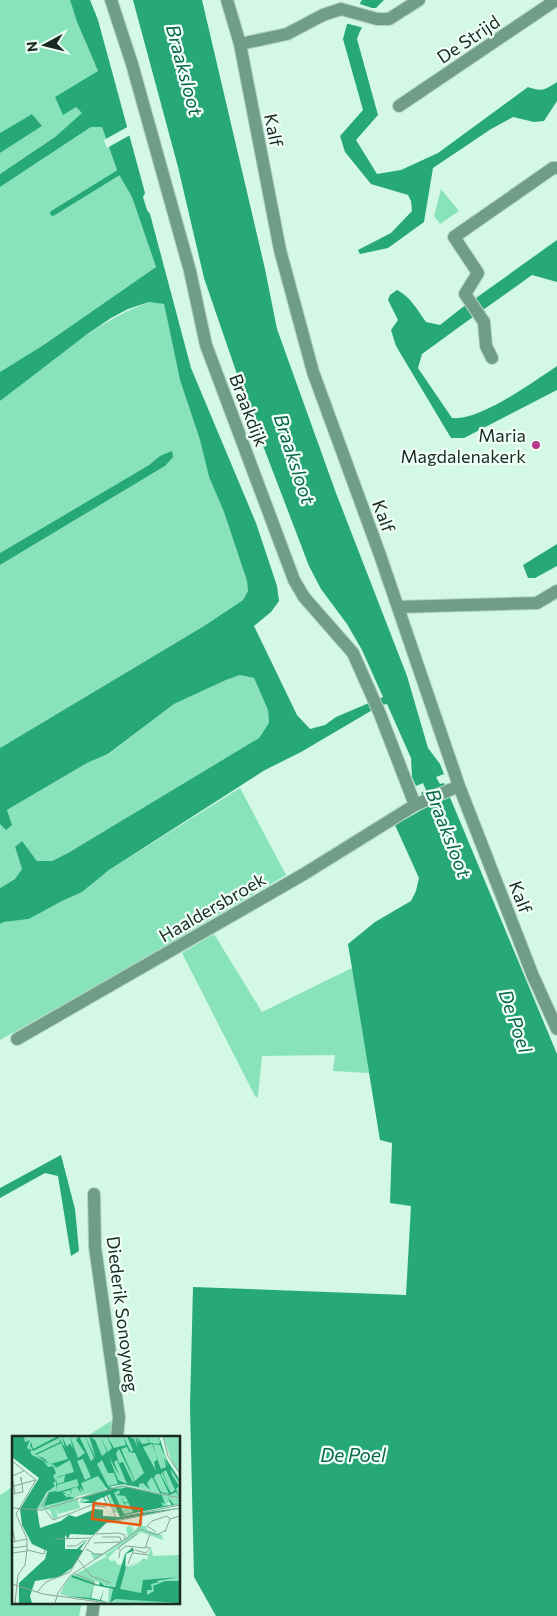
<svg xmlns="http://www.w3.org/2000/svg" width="557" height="1616" font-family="Commissioner,sans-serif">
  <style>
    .green { fill: #89e3ba }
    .water { fill: #26a879 }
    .pier { fill: #d3f8e5 }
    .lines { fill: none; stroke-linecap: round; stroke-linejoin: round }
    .stream { stroke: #26a879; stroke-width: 5.5 }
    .minor-casing { stroke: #b2d3c2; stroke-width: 14 }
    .minor { stroke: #709d87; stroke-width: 12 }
    .poi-dot { fill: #b3398b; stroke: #f0fff7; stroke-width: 2 }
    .labels { text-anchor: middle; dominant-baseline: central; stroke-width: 4.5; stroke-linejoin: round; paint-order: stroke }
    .street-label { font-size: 18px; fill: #1b2923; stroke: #f0fff7 }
    .poi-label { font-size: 18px; fill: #1b2923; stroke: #f0fff7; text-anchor: end }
    .water-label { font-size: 19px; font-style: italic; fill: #086848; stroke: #f0fff7 }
    .inset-river { fill: none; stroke: #26a879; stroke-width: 2.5 }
    .inset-road { fill: none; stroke: #89a597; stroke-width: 1 }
    .view { fill: #e8590c; fill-opacity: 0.15; stroke: #e8590c; stroke-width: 2.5 }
    .inset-edge { fill: none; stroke: #1b2923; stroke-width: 2.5 }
  </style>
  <rect width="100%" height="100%" fill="#d3f8e5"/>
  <!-- green -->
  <path class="green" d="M 0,0 L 70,0 L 77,22 L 98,71 L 76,107 L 83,113 L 55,137 L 0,174 L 0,153 L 42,126 L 32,114 L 0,133 Z
    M 91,127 L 102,127 L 118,173 L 132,197 L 156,267 L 45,344 L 0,372 L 0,187 Z
    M 441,189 L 459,211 L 440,224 L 434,216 Z
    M 149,302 L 164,304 L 180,380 L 200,440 L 209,477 L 224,512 L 247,581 L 248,591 L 243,600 L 204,626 L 0,748 L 0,565 L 165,466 L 160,456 L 149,465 L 0,553 L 0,401 C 47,365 93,323 149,302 Z
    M 240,675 L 254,678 L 268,710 L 269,724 L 259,738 L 68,853 L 52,861 L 37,861 L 29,850 L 15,847 L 22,869 L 15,879 L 0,888 L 0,824 L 6,829 L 7,810 L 87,763 L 109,754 L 174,704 L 226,680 Z
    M 240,788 L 286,875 L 95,987 L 0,1040 L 0,924 L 4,922 L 29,919 L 62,901 L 82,892 L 109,870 Z
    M 214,934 L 262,1012 L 352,968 L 369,1073 L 333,1071 L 335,1055 L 262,1056 L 258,1096 L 256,1098 L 182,953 Z
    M 111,1421 L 111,1437 L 86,1437 Z
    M 14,1486 L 14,1602 L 82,1602 L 79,1616 L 0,1616 L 0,1495 Z"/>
  <!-- water -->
  <path class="water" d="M 70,0 L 90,0 L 98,20 L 145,193 L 143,197 L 147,210 L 150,214 L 191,368 L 256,523 L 277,586 L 279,601 L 271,612 L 254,626 L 297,715 L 310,729 L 325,725 L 336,717 L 383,697 L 362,650 L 347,624 L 321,589 L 309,566 L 249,409 L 204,278 L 178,167 L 133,0 L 202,0 L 265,269 L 277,329 L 336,493 L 407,676 L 428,748 L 440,764 L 444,774 L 436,777 L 440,784 L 444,783 L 557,1054 L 557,1616 L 216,1616 L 194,1577 L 190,1407 L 193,1287 L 406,1295 L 411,1206 L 390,1203 L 392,1143 L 380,1140 L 348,944 L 375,922 L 411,901 L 416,891 L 419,878 L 395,825 L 427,807 L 421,793 L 426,790 L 423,783 L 416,786 L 412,777 L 411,758 L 387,704 L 381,705 L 301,752 L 265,770 L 109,870 L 82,892 L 62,901 L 29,919 L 4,922 L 0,924 L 0,888 L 15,879 L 22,869 L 15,847 L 22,841 L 37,861 L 52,861 L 68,853 L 259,738 L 269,723 L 268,710 L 254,678 L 240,675 L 226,680 L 174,704 L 108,754 L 87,763 L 7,810 L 12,825 L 6,830 L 0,824 L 0,748 L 204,626 L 243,600 L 248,591 L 247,581 L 224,512 L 209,477 L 200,440 L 180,380 L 164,304 L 149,302 L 128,309 L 111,318 L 86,335 L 0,401 L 0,372 L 45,344 L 156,267 L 132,197 L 118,173 L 102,127 L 91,127 L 0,187 L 0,174 L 55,137 L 82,113 L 76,107 L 63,115 L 55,97 L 98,71 L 77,22 Z
    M 362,0 L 384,0 C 372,11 362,24 357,39 L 378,115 L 356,140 L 377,174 L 401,170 L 438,153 L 528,87 C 542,92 545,90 557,82 L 557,101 L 544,121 L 534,122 L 513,117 L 491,129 L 433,168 L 424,222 L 388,248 L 360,254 L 358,250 L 391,233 L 412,211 L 411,201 L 408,195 L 371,184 L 345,152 L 340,136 L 363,110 L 343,39 L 347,24 Z
    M 32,114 L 42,126 L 0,153 L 0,133 Z
    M 557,240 L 557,282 L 532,275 L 483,310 L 476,298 Z
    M 397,290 C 410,296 418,311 426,322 L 440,325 L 468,303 L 477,314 L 422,354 L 418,368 L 452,418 C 480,421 533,382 557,366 L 557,390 L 464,438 L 451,438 L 396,346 L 391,330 L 398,320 L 388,300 L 390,295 Z
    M 172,451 L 173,457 L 165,466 L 0,565 L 0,553 L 149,465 L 160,456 Z
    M 557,544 L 557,566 L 535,578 L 528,578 L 523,565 Z
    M 61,1155 L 75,1209 L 79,1251 L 71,1256 L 58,1176 L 45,1173 L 0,1198 L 0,1188 Z"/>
  <!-- pier -->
  <path class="pier" d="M 357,3 L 372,8 L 378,8 L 364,28 L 345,23 Z
    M 129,126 L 132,134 L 107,148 L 104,140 Z"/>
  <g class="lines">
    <!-- stream -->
    <path class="stream" d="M 53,213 L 118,173"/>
    <defs>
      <path id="minor" d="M 111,0 L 132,64 L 190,271 L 206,345 L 294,580 L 304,597 L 353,653 L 380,714 L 415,805
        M 227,0 L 240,44 L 280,250 L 313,372 L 380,555 L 459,786 L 533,976 L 557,1029
        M 240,44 L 287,34 L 323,15 L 341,9 L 377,19 L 389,19 L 419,0
        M 399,106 L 556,0
        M 492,358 L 486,346 L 484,322 L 465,294 L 478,273 L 454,237 L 553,168 L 557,168
        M 398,607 L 537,603 L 557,591
        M 17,1039 L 304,874 L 415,805 L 459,786
        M 94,1194 L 95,1247 L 119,1417 L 117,1437
        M 92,1616 L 94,1602"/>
    </defs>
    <!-- minor casing -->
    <use href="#minor" class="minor-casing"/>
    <!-- minor -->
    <use href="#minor" class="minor"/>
  </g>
  <!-- markers -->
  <circle class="poi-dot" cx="536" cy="445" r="5"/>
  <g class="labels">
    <!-- street labels -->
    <g class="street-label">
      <text transform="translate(468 39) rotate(-34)">De Strijd</text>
      <text transform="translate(274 130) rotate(79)">Kalf</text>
      <text transform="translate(249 410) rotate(69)">Braakdijk</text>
      <text transform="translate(384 516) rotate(70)">Kalf</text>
      <text transform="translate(521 897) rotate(69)">Kalf</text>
      <text transform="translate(212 907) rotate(-30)">Haaldersbroek</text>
      <text transform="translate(123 1314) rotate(83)">Diederik Sonoyweg</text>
    </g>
    <!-- poi labels -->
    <g class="poi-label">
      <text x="526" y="435">Maria<tspan x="526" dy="21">Magdalenakerk</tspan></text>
    </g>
    <!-- water labels -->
    <g class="water-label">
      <text transform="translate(185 70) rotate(75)">Braaksloot</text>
      <text transform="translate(295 459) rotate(72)">Braaksloot</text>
      <text transform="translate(449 833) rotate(69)">Braaksloot</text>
      <text transform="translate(516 1021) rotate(71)">De Poel</text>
      <text x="353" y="1454">De Poel</text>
    </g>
  </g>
  <!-- overview -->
  <g transform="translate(12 1436)">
    <rect width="168" height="168" fill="#d3f8e5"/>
    <path d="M 12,0 L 147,0 L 157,29 L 167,42 L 167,69 L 161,70 L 159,66 L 155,67 L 156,70 L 146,71 L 142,62 L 151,62 L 150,60 L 141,61 L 139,56 L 140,62 L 136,56 L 123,67 L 132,61 L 137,69 L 133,60 L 136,60 L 145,70 L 112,78 L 103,61 L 100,62 L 103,62 L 109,78 L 101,64 L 106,77 L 102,76 L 97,80 L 102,74 L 92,55 L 91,60 L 83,64 L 88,71 L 79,69 L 78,63 L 68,67 L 69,62 L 80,57 L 66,60 L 61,64 L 66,64 L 68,72 L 46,78 L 43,72 L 46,81 L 41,83 L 38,74 L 25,75 L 43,71 L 25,73 L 40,50 L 41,36 L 19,20 L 14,11 L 18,5 L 13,6 ZM 113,49 L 164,61 L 165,62 L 114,50 L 105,50 L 96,53 L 107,51 L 98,58 L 96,53 L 92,53 L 100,50 ZM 151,0 L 167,0 L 167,37 L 161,29 ZM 118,88 L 122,94 L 119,97 L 129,90 L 134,90 L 135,94 L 150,99 L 151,104 L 129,96 L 104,114 L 96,122 L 100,126 L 102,123 L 106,129 L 111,128 L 104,149 L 100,151 L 83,145 L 78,163 L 96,166 L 97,152 L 101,154 L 98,167 L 102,165 L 106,161 L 103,158 L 113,123 L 114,131 L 118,131 L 127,127 L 126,124 L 128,127 L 131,122 L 135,124 L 139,111 L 141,120 L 167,119 L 167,167 L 99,167 L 48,158 L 56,143 L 93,121 L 96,123 L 93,119 L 118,103 L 83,124 L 78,117 L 91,118 L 116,101 L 114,92 L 117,89 L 120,94 Z" fill="#89e3ba" fill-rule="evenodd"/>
    <path d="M 0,0 L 12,0 L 13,6 L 18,4 L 15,11 L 20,19 L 32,25 L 36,31 L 41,30 L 44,37 L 41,40 L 44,45 L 41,47 L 43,50 L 35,56 L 25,73 L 28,92 L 49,85 L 57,79 L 64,81 L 83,73 L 91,74 L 91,80 L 108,81 L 98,58 L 92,61 L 96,70 L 93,70 L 95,70 L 91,61 L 80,67 L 69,67 L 78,64 L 69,62 L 96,54 L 86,40 L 69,47 L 72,56 L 68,51 L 69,57 L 65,51 L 59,53 L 60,59 L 58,54 L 50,56 L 55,58 L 51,58 L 55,61 L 51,62 L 57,61 L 56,57 L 58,61 L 63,62 L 32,70 L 37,56 L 45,55 L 44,48 L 45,43 L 45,48 L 52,46 L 53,39 L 45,42 L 45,41 L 62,36 L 58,24 L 44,32 L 42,29 L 38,28 L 56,23 L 49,7 L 24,19 L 31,22 L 34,24 L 37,28 L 23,18 L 48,6 L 47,2 L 21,15 L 18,9 L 19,6 L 21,13 L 46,0 L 53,12 L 50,0 L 55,11 L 58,7 L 61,13 L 58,0 L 66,22 L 73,17 L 64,4 L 67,0 L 79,25 L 82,22 L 73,0 L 84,22 L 77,0 L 83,4 L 90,20 L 95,16 L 88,0 L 96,16 L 100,12 L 95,0 L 102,12 L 114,9 L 111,0 L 119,16 L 121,14 L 115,0 L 122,3 L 126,12 L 123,0 L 128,9 L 125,0 L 130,8 L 137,7 L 134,0 L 138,7 L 147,8 L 148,6 L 147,0 L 153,20 L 148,9 L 141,8 L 146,25 L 149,33 L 154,31 L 152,22 L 156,30 L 153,21 L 166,41 L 167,46 L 158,32 L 164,50 L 161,40 L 167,50 L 164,53 L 167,60 L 164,56 L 158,59 L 149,57 L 153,68 L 149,66 L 151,70 L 159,69 L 156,61 L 162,69 L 108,80 L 167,72 L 95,86 L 81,99 L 58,98 L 56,103 L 53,99 L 53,113 L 65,113 L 76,103 L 68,113 L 71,115 L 60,132 L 47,141 L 23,145 L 18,160 L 20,167 L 7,167 L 7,147 L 33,123 L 35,115 L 20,108 L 10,89 L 8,73 L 27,42 L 0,21 ZM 140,8 L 146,23 L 142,26 L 144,35 L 131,11 ZM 115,11 L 117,16 L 123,17 L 132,37 L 123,45 L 109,13 ZM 107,13 L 122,44 L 121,47 L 111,26 L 107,27 L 104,17 ZM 97,21 L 108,41 L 102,26 L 105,24 L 115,48 L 106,44 ZM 71,23 L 79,41 L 73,44 L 65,25 ZM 90,24 L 96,37 L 102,37 L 106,48 L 96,50 L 85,28 ZM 154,34 L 163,54 L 159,57 L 149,39 L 150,36 L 158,54 L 151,36 ZM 144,38 L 148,38 L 157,58 L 149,56 L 142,42 ZM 140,41 L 149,59 L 115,51 L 108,53 L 96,51 L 110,48 L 127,51 L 127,48 L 131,47 L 138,54 L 135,47 ZM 65,43 L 67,50 L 45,56 L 45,49 ZM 107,54 L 108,57 L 104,59 L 113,60 L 116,65 L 113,67 L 109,61 L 116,76 L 113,68 L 116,66 L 121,76 L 112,78 L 102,57 ZM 121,111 L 121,115 L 114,118 L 113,131 L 140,121 L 114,131 L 108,153 L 129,157 L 131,144 L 167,141 L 144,145 L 147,146 L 139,148 L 140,154 L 135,154 L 135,159 L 142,155 L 141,150 L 153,145 L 167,145 L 167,167 L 104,163 L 98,167 L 101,153 L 82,149 L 79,162 L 88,164 L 92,153 L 89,164 L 95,166 L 47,159 L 78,162 L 82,149 L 59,141 L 60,139 L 87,149 L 88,146 L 93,150 L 95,146 L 94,150 L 103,151 L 113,118 Z" fill="#26a879" fill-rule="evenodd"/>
    <path class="inset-river" d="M 1,20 L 19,14"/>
    <path class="inset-road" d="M 151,0 L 156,20 L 168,38M 0,25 L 24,44 L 4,78 L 15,103 L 15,114 L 13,129 L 6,139 L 3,167M 2,50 L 24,44M 3,57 L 0,40 L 12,35M 0,58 L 11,56 L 9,41 L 9,45M 95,60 L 105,84M 64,63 L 110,50 L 168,62M 0,72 L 29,74 L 66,63M 34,73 L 30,69 L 37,57M 34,75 L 41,84 L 80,69 L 94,71M 109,81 L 168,69M 0,90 L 3,105M 125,93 L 130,88 L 128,80M 144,96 L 135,90 L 140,85 L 155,80 L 158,83M 153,96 L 158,83 L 168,80M 84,98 L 107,97 L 113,99 L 113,103M 90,101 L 108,101 L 109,105M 43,103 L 79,102M 0,106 L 15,103M 82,107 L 108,106M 55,110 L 64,110 L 73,104M 0,112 L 15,110M 74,113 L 83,118 L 90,118M 15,114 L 32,118 L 33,114M 108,114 L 106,112 L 125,98M 123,114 L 134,117 L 138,112 L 134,111M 0,117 L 15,115M 121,117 L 137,119M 107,122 L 108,115 L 114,110 L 133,112 L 138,98M 66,123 L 79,140 L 99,147M 116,128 L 122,113M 61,137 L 82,146 L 82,150M 0,148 L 31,158 L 95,167M 25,156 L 34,146 L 58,136 L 78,103 L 94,87 L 168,72M 43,167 L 46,157 L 58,140 L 128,93 L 145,99 L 154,94"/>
    <path class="view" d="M 82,67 L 130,73 L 128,89 L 80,83 Z"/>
    <rect width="168" height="168" class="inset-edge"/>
  </g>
  <!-- north arrow -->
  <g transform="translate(45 45) rotate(263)" stroke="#f0fff7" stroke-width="4" paint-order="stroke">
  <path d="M0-4L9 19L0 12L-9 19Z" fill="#1b2923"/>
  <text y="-8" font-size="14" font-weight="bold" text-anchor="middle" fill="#1b2923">N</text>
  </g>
</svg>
